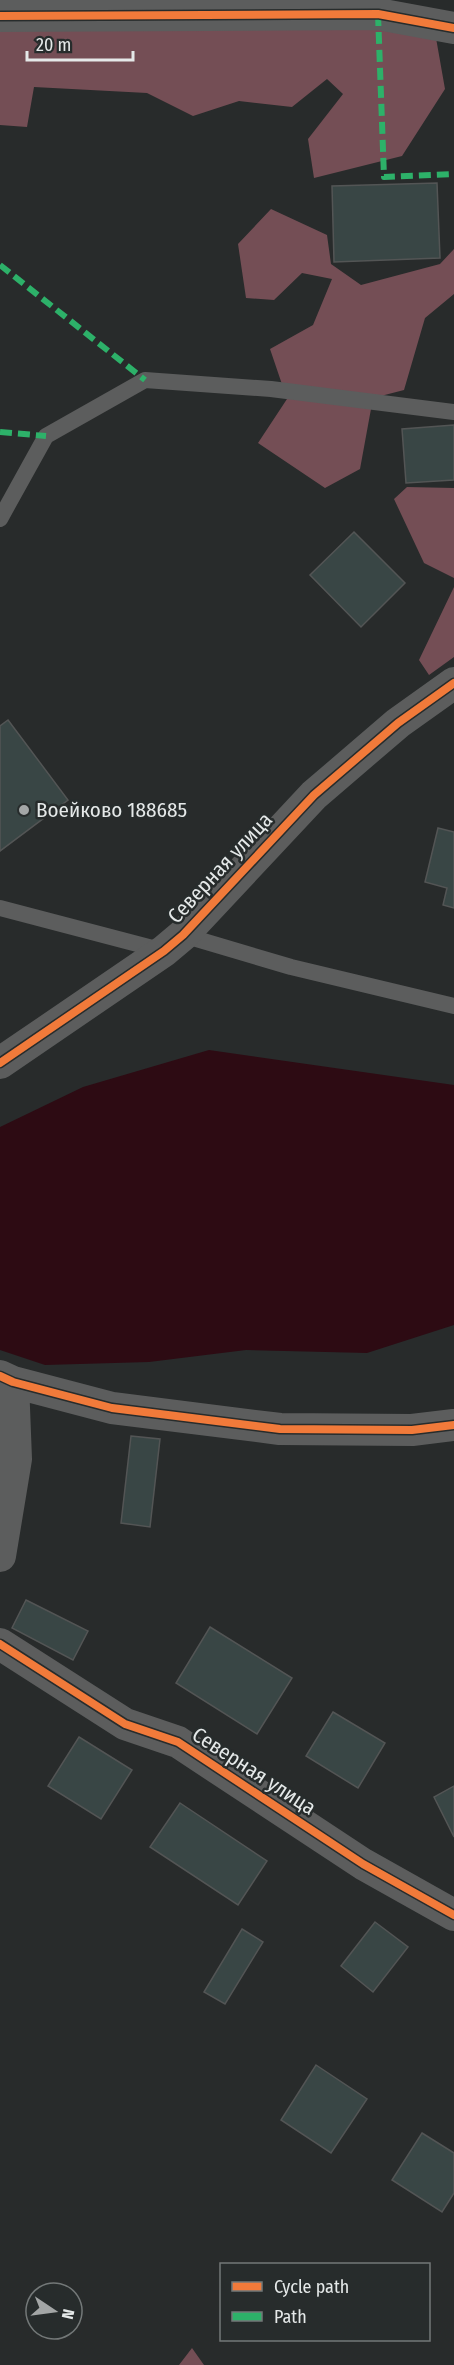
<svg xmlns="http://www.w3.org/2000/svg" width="454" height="2365" font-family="'Fira Sans Condensed',sans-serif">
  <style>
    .forest { fill: #744e55 }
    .water { fill: #2d0b13 }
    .building { fill: #394645; stroke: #535555; stroke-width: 1.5 }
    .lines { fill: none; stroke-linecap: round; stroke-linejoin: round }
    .lane { stroke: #5c5d5d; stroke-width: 16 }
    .street { stroke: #5c5d5d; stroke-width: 32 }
    .quiet { stroke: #2db169; stroke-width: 6; stroke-dasharray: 12 6; stroke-linecap: butt }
    .cycleway-casing { stroke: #272c2c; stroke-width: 11 }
    .cycleway { stroke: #f17a3a; stroke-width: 8 }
    .poi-dot { fill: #a3a6a6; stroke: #272c2c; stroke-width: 2 }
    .labels { text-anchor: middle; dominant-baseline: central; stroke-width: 5; stroke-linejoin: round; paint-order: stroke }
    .poi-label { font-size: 21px; fill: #e5e9e9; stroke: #272c2c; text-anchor: start }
    .street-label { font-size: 21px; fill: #e5e9e9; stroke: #272c2c }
  </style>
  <rect width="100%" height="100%" fill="#282b2b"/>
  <!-- forest -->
  <path class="forest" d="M 144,22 L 339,22 L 436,38 L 445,89 L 402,156 L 314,178 L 308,139 L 343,94 L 327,79 L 292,107 L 239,101 L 193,116 L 147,93 L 34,87 L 27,127 L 0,125 L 0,31 L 102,31 Z
    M 271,209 L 327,235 L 331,264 L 361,285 L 440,264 L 454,249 L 454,294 L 425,318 L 404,390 L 373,398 L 360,469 L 325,488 L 258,443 L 287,399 L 270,349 L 313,325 L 332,279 L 302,273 L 274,300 L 246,298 L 238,244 Z
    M 407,487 L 454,488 L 454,578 L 424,563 L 394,499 Z
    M 454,587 L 454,657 L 429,675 L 419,660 Z
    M 192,2348 L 204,2365 L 179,2365 Z"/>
  <!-- water -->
  <path class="water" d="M 209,1050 L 454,1085 L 454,1325 L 367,1353 L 246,1350 L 149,1362 L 45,1365 L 0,1350 L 0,1127 L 83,1087 Z"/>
  <!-- building -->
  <path class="building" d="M 437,183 L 440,258 L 334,262 L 332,186 Z
    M 454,425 L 454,480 L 406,483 L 402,429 Z
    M 354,532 L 405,583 L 361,627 L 310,575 Z
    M 8,720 L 68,800 L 0,851 L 0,726 Z
    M 438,828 L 454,832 L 454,908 L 443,905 L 447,888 L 425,882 Z
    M 131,1436 L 160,1439 L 150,1527 L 121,1523 Z
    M 26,1600 L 88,1631 L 73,1660 L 12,1628 Z
    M 210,1627 L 292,1678 L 257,1734 L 176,1683 Z
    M 333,1712 L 385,1743 L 358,1788 L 306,1756 Z
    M 79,1737 L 132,1770 L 101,1819 L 48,1786 Z
    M 454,1786 L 454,1837 L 434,1797 Z
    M 180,1803 L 267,1861 L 238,1905 L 150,1847 Z
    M 375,1922 L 408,1947 L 373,1992 L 341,1966 Z
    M 242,1929 L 263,1942 L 225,2004 L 204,1992 Z
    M 316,2065 L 367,2099 L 331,2153 L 281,2120 Z
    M 422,2133 L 454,2153 L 454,2193 L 442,2212 L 392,2180 Z"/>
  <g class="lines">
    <!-- lane -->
    <path class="lane" d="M 0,519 L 46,436 L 145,380 L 271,389 L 454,412
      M 0,908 L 164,951
      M 183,935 L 291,967 L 454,1006"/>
    <!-- street -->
    <path class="street" d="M 0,16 L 378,14 L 454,28
      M 0,1063 L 164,951 L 183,935 L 314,795 L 398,723 L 454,683
      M 0,1376 L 13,1382 L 112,1408 L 280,1429 L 412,1430 L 454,1425
      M 0,1556 L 16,1459 L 13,1382
      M 0,1644 L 125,1724 L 178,1742 L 363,1864 L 454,1915"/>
    <!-- quiet -->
    <path class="quiet" d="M 378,14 L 384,177 L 454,174
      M 0,265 L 145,380
      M 0,432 L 46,436"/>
    <defs>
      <path id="cycleway" d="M 0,16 L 378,14 L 454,28
        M 0,1063 L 164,951 L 183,935 L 314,795 L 398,723 L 454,683
        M 0,1376 L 13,1382 L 112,1408 L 280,1429 L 412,1430 L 454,1425
        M 0,1644 L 125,1724 L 178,1742 L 363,1864 L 454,1915"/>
    </defs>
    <!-- cycleway casing -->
    <use href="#cycleway" class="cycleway-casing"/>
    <!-- cycleway -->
    <use href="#cycleway" class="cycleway"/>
  </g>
  <!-- markers -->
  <circle class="poi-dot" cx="24" cy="810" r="6"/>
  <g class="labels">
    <!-- poi labels -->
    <g class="poi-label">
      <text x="36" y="810">Воейково 188685</text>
    </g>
    <!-- street labels -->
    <g class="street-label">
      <text transform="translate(220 868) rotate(-47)">Северная улица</text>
      <text transform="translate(254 1771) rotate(33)">Северная улица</text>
    </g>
  </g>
  <!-- legend -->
  <rect x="220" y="2263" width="210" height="78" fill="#272c2c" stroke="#737878" stroke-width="1.5"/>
  <rect x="232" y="2282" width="30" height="9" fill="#f17a3a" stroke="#737878" stroke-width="1.5"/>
  <text x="274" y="2293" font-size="18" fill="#e5e9e9">Cycle path</text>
  <rect x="232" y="2312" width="30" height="9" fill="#2db169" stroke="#737878" stroke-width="1.5"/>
  <text x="274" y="2323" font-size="18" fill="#e5e9e9">Path</text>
  <!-- north arrow -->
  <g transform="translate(54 2311) rotate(103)"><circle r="28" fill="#272c2c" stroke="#737878" stroke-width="1.5"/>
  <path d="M0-4.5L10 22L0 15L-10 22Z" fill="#a3a6a6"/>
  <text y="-9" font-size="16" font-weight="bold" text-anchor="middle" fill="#e5e9e9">N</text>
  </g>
  <!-- scale -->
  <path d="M27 51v9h106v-9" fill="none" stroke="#e5e9e9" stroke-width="3"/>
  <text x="36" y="51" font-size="18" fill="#e5e9e9" stroke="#272c2c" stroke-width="4.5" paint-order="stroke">20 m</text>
</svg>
